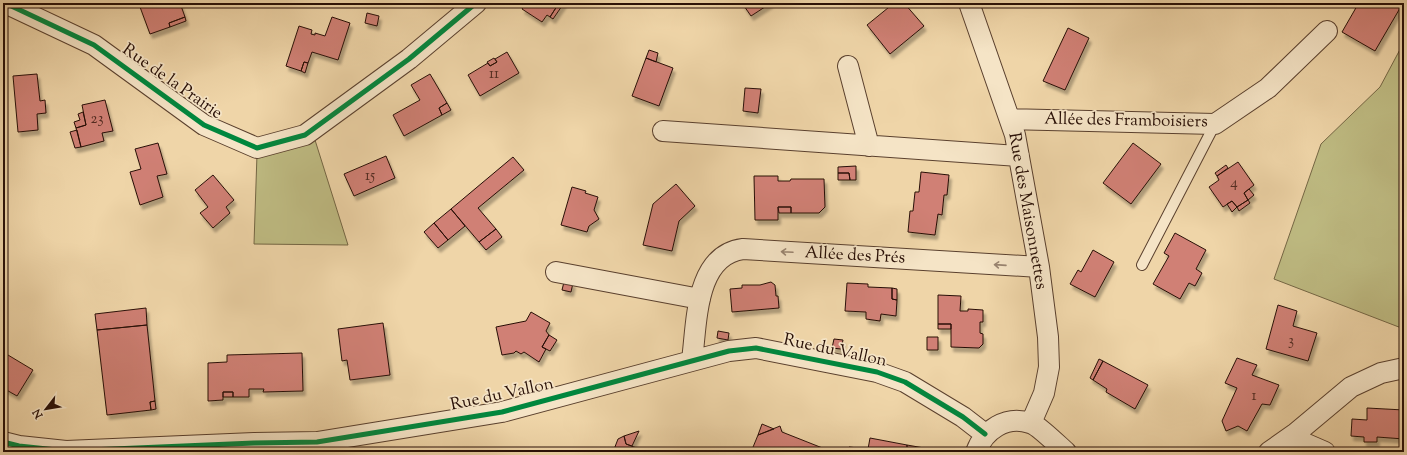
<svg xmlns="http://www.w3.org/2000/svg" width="1407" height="455" font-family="'Sorts Mill Goudy',serif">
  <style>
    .green { fill: #bfbc83; stroke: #746644 }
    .building { fill: #d08074; stroke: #280f06; filter: url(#shadow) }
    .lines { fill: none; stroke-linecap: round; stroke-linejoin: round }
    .service-casing { stroke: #5a402e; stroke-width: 12 }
    .minor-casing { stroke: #5a402e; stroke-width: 22 }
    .service { stroke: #f5e4c6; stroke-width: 10 }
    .minor { stroke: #f5e4c6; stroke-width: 20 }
    .cycleway-casing { stroke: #f5e4c6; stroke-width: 8 }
    .cycleway { stroke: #00873e; stroke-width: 5 }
    .oneway { stroke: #998470 }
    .labels { text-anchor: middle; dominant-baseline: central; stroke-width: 3.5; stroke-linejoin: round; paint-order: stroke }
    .number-label { font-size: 15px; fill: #522b22 }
    .street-label { font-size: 17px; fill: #280f06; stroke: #f5e4c6 }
  </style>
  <defs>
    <filter id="shadow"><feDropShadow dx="2.5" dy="4.5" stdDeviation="1" flood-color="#0004"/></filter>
  </defs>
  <rect width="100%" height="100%" fill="#efd5a8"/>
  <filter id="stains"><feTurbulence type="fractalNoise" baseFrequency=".005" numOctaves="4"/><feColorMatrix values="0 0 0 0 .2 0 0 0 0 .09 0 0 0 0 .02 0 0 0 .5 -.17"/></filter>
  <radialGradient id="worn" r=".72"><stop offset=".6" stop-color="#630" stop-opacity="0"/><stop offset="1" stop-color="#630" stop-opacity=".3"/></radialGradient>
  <!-- green -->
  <path class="green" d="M 1404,42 L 1404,329 L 1274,279 L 1321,144 L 1380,87 Z
    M 315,140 L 348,245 L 254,244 L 257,154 Z"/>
  <!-- building -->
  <path class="building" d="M 150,3 L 180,3 L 185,17 L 169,23 L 170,27 L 150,34 L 140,7 Z
    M 526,3 L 559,3 L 550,17 L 547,15 L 542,22 L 522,9 Z
    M 559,3 L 564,3 L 553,19 L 550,17 Z
    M 742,3 L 771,3 L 751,16 Z
    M 894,3 L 904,3 L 924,26 L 890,54 L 867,25 Z
    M 1352,3 L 1403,3 L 1375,51 L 1342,32 L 1357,6 Z
    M 367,13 L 379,16 L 377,26 L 365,23 Z
    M 185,17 L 186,21 L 170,27 L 169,23 Z
    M 332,17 L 350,23 L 338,60 L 312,52 L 308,63 L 304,62 L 301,71 L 286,66 L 299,26 L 312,30 L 311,34 L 315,35 L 315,33 L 325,36 Z
    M 1068,28 L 1089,38 L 1065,90 L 1043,81 Z
    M 649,50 L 658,53 L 656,62 L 646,58 Z
    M 507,52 L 519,73 L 480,96 L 468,75 L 488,63 L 490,66 L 497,62 L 495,59 Z
    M 494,58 L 497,62 L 490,66 L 487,62 Z
    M 646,58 L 673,68 L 659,106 L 632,96 Z
    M 304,62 L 308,63 L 305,73 L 301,71 Z
    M 37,74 L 40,101 L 45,100 L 46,113 L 37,114 L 38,130 L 18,132 L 13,76 Z
    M 430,74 L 447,103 L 439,108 L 442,115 L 404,136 L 393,115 L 420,100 L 411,85 Z
    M 745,88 L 761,89 L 758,113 L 743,111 Z
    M 105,100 L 113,131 L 102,133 L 104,141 L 81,147 L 76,128 L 86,125 L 82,105 Z
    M 447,103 L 451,110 L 442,115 L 439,108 Z
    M 83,112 L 86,125 L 76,128 L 74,122 L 80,120 L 78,114 Z
    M 77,130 L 81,147 L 75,148 L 70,132 Z
    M 158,143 L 167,174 L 157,176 L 163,197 L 140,205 L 130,172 L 141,169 L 135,149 Z
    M 1133,143 L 1161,164 L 1131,204 L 1103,183 Z
    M 386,156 L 395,178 L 354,196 L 344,174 Z
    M 513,157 L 524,170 L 478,208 L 496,229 L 479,242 L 451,209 Z
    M 1238,162 L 1254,185 L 1244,193 L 1248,200 L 1237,207 L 1232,201 L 1223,207 L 1209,187 L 1219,180 L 1217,176 Z
    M 1226,165 L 1228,168 L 1217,176 L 1215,173 Z
    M 856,166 L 856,180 L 850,180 L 849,173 L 838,173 L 838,167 Z
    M 921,172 L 949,175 L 947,195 L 944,195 L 942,215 L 938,214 L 935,235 L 908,232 L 910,211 L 913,211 L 915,192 L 919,192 Z
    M 838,173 L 849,173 L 850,180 L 838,180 Z
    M 213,175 L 234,200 L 226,207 L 230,213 L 213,228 L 200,213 L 208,207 L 195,190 Z
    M 754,176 L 778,176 L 778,181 L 790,181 L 791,179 L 824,179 L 825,207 L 819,213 L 791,213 L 791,207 L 778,207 L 778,220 L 755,220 Z
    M 676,184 L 695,206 L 679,221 L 672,251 L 643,245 L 653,204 Z
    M 572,187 L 586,191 L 585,193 L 598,197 L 594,210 L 599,219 L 589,226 L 587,232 L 561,225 Z
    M 1249,189 L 1254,195 L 1248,200 L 1244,193 Z
    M 1248,200 L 1250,203 L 1239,211 L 1237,207 Z
    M 1232,201 L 1237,207 L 1232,212 L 1227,204 Z
    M 778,207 L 791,207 L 791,213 L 779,213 Z
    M 451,209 L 465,226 L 448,240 L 434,223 Z
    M 434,223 L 448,240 L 438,248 L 424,232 Z
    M 496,229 L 502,237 L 486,250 L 479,242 Z
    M 1175,233 L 1206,250 L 1196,269 L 1202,273 L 1195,286 L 1189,283 L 1180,299 L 1153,284 L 1169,256 L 1164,253 Z
    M 1093,250 L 1114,262 L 1095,297 L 1070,284 L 1078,270 L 1081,272 Z
    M 564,282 L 573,283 L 571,292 L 562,290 Z
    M 771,282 L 775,285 L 776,296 L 778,296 L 779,308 L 732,312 L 730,289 L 742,288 L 742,285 L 760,285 Z
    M 847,283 L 868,284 L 868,287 L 892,288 L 892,299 L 897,300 L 896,316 L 881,314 L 880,321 L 866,319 L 866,312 L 845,311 Z
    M 892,288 L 897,289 L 897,300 L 892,299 Z
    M 938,295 L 961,296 L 960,311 L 968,311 L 968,309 L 983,310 L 983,322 L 980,322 L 980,333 L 983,334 L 983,344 L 979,348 L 951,347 L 951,324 L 938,324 Z
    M 1278,305 L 1297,311 L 1293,326 L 1317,333 L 1308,361 L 1266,349 Z
    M 146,308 L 147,325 L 97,330 L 95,314 Z
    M 531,312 L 550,323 L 546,331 L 549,335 L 542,347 L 546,349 L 539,362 L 524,352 L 521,354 L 516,351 L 514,353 L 502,355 L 496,327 L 526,321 Z
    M 383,323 L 390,375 L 350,380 L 347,360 L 342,361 L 338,329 Z
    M 938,324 L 951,324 L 951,329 L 938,329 Z
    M 147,325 L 155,401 L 150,402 L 151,410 L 107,415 L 97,330 Z
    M 718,331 L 729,333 L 728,340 L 717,338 Z
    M 549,335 L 557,340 L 550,351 L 542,347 Z
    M 927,337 L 938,337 L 938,350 L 927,350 Z
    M 834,339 L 843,340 L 841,349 L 832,348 Z
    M 3,352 L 33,370 L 17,396 L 3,388 Z
    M 302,353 L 303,391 L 263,392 L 264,389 L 249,389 L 249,397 L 233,397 L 233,392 L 223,392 L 223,400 L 208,401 L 208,363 L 227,362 L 227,355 Z
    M 1237,358 L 1257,365 L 1252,375 L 1279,385 L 1270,405 L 1262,404 L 1247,431 L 1238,426 L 1226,431 L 1222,421 L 1237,388 L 1225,383 Z
    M 1099,359 L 1103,361 L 1093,380 L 1090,378 Z
    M 1103,361 L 1148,385 L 1135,409 L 1106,392 L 1107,389 L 1093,380 Z
    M 223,392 L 233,392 L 233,397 L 223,397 Z
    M 155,401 L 156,409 L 151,410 L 150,402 Z
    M 1367,408 L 1404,410 L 1404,439 L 1377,437 L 1377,442 L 1364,442 L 1364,437 L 1351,436 L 1352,419 L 1367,420 Z
    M 762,424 L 774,429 L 758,435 Z
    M 780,426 L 782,432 L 825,449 L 824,452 L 751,452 L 758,435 Z
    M 639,431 L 632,446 L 626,444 L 624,436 Z
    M 624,436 L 626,444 L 647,452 L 613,452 L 618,439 Z
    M 870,438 L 907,445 L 907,449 L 917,452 L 847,452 L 849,447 L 868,449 Z
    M 907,445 L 924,448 L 924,452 L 907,449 Z
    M 493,449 L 494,452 L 465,452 Z"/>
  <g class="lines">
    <defs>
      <path id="service" d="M 1142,265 L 1215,124"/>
      <path id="minor" d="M 5,3 L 94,45 L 204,125 L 257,148 L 305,135 L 409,59 L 476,3
        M 969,3 L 1015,135 L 1039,267 L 1048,337 L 1049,367 L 1044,393 L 1031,423
        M 848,66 L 869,146
        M 1010,119 L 1215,124 L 1268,88 L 1327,31
        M 663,131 L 1019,156
        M 556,272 L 700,299
        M 692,360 C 697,323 695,255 743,249 L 1039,267
        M 1296,433 L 1302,442 L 1325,452
        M 3,442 L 19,446 L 66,451 L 254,443 L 317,442 L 502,412 L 729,351 L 756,348 L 877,372 L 905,382 L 963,417 L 985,434
        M 976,452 C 984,430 1006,415 1030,423 C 1038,425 1059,446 1066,452
        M 1269,452 L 1296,433 L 1351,387 L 1381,373 L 1404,368"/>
    </defs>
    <!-- service casing -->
    <use href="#service" class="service-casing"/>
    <!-- minor casing -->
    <use href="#minor" class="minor-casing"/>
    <!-- service -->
    <use href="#service" class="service"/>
    <!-- minor -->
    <use href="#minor" class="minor"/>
    <defs>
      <path id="cycleway" d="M 5,3 L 94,45 L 204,125 L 257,148 L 305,135 L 409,59 L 476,3
        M 3,442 L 19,446 L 66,451 L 254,443 L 317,442 L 502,412 L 729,351 L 756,348 L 877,372 L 905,382 L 963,417 L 985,434"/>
    </defs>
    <!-- cycleway casing -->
    <use href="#cycleway" class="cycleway-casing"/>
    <!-- cycleway -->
    <use href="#cycleway" class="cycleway"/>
  </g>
  <!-- one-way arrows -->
  <defs><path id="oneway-shaft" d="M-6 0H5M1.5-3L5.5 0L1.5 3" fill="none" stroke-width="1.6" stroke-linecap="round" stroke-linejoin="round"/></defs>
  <g class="oneway">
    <use href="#oneway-shaft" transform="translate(787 252) rotate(-177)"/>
    <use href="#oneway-shaft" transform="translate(1000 265) rotate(-176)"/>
  </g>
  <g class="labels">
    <!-- number labels -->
    <g class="number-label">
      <text x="494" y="74">11</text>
      <text x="97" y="119">23</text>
      <text x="370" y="176">15</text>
      <text x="1234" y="183">4</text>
      <text x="1291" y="341">3</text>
      <text x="1254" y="396">1</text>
    </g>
    <!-- street labels -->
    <g class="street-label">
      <text transform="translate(172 82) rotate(35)">Rue de la Prairie</text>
      <text transform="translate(1126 121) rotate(1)">Allée des Framboisiers</text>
      <text transform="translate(1027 211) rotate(80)">Rue des Maisonnettes</text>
      <text transform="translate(855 256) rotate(3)">Allée des Prés</text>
      <text transform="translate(835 351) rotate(12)">Rue du Vallon</text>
      <text transform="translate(502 395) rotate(-12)">Rue du Vallon</text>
    </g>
  </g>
  <!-- margin -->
  <rect width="1407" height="455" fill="none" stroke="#efd5a8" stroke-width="16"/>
  <rect x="4" y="4" width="1399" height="447" fill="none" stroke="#280f06" stroke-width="2"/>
  <rect x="8" y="8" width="1391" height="439" fill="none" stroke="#280f06"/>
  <!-- north arrow -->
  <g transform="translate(46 409) rotate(239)" stroke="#f5e4c6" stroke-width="3" paint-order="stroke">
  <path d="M0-3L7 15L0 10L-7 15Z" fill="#280f06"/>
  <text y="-6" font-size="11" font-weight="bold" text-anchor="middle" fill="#280f06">N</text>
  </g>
  <rect width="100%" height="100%" filter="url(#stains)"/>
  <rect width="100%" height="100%" fill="url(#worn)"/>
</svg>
